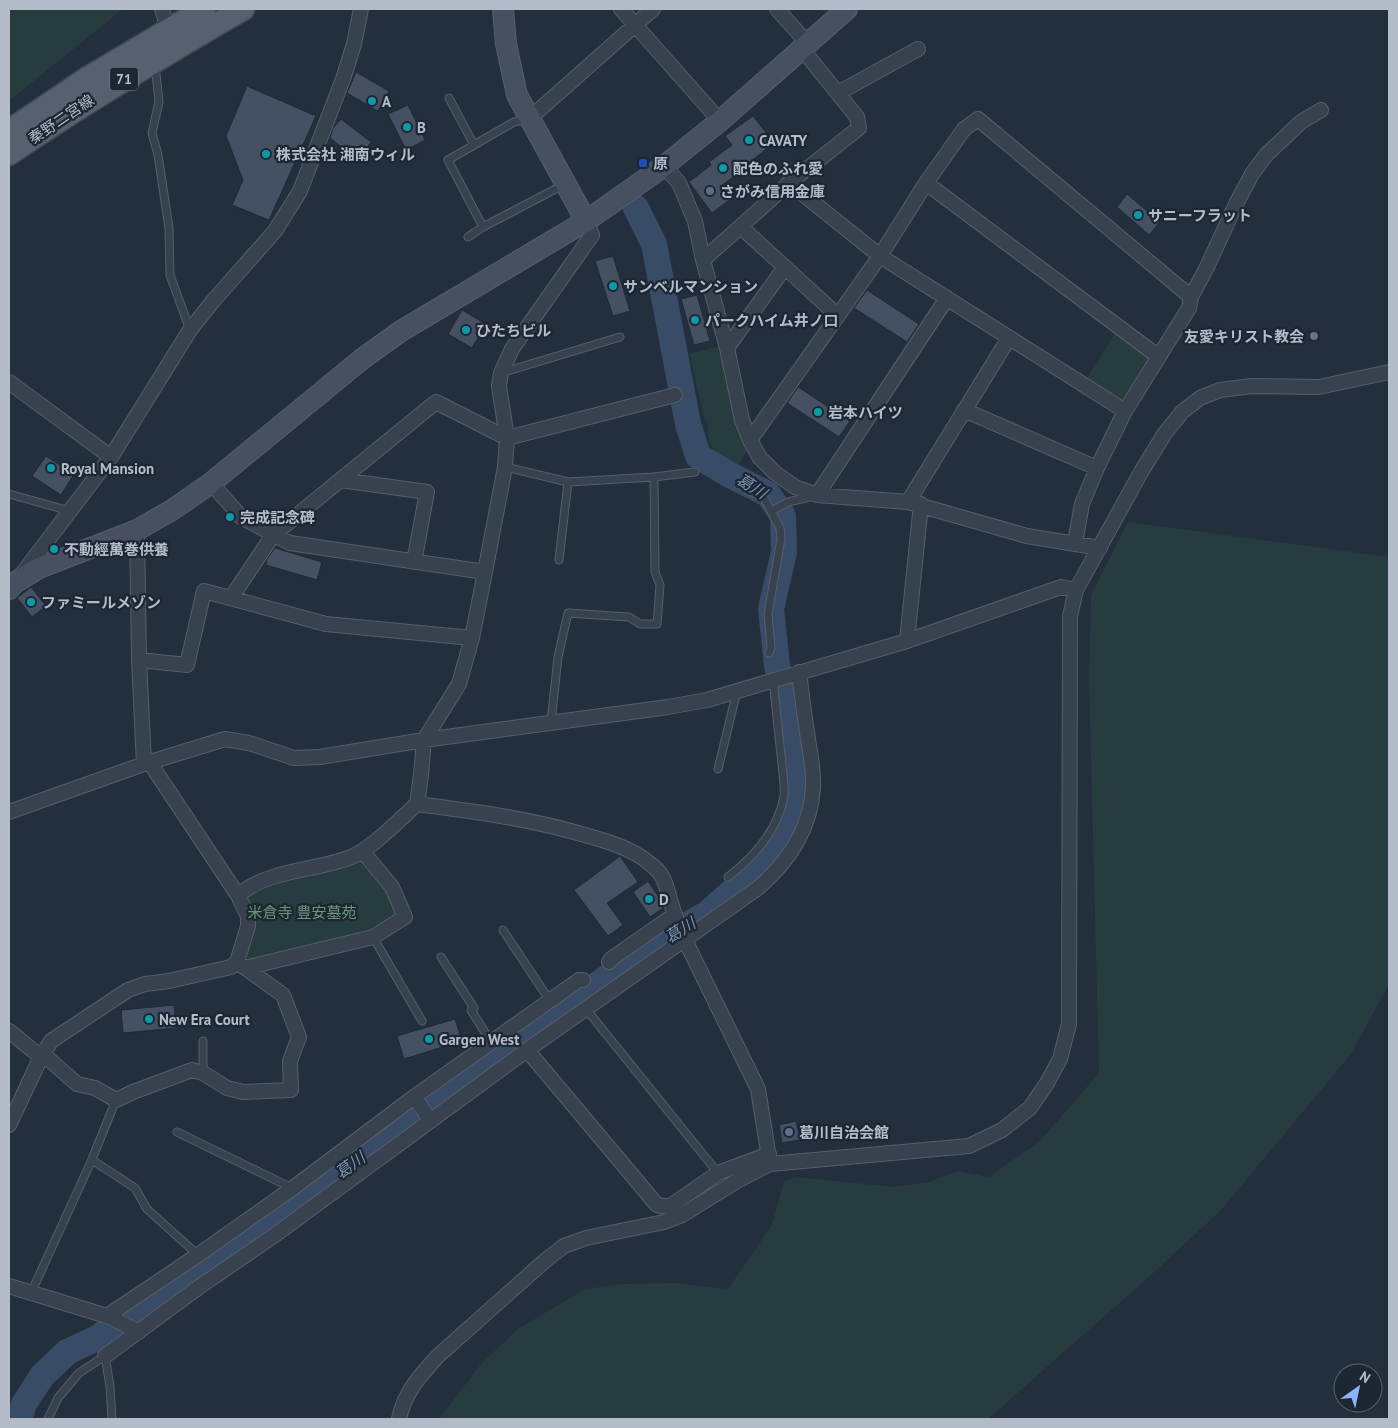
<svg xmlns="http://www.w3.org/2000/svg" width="1398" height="1428" font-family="'PT Sans','Noto Sans JP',sans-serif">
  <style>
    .green { fill: #263c3f }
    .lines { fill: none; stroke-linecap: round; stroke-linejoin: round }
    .river { stroke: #394c67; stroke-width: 26 }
    .building { fill: #455162; stroke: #1f2835 }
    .lane-casing { stroke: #565f6c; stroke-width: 9 }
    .street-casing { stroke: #565f6c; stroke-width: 16 }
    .secondary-casing { stroke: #565f6c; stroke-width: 22 }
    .primary-casing { stroke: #414a57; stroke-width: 25 }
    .lane { stroke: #38414e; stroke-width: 7 }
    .street { stroke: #38414e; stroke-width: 14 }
    .secondary { stroke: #465061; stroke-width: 20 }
    .primary { stroke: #56606e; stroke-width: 22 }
    .culture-dot { fill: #0f9aa8; stroke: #1d2633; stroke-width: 2 }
    .transit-dot { fill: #1a4fb4; stroke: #1d2633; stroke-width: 2 }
    .service-dot { fill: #5c6f8a; stroke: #1d2633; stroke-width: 2 }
    .worship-dot { fill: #6b7280; stroke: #1d2633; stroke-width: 2 }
    .labels { text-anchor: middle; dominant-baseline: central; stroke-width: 4.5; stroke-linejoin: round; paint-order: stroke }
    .shield { fill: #1d2633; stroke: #878f9c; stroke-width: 1 }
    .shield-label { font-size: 14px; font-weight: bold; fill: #b4bcc9 }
    .poi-label { font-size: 15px; font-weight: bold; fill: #b4bcc9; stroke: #1d2633; text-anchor: start }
    .street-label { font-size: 15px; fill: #b4bcc9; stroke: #1d2633 }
    .park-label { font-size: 15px; fill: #6b9a76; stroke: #1d2633 }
    .water-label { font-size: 16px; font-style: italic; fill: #7c92b1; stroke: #1d2633 }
  </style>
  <rect width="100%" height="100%" fill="#242f3e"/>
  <!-- green -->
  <path class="green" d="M 9,9 L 123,9 L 9,101 Z
    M 1117,330 L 1148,353 L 1150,362 L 1129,398 L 1120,400 L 1087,378 Z
    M 720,346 L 749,448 L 738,465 C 723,459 709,451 708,435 C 708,428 709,425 705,420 L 689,354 Z
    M 1128,522 L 1389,557 L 1389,984 L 1351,1054 L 1221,1210 L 1151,1275 L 988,1419 L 439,1419 L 481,1364 L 518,1329 L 585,1289 L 624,1284 L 674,1283 L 728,1289 L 772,1225 L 784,1181 L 796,1177 L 894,1187 L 929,1182 L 957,1171 L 988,1177 L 1039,1142 L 1099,1073 L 1089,680 L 1091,595 Z
    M 357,861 C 379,866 389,894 397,913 L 394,919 L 369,929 L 257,961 L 249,959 L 245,954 L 255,916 L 247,901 L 250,896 L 292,878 L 320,873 Z"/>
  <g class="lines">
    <!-- river -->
    <path class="river" d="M 19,1419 L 24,1404 L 42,1376 L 67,1352 L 95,1339 L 238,1248 L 327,1179 L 619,969 L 660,940 L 708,913 L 745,880 L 774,850 L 784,834 L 793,807 L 794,769 L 787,708 L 777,666 L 771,609 L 784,552 L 783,516 L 768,494 L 728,474 L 698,456 L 688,424 L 654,244 L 636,208"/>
  </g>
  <!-- building -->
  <path class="building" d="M 356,72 L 389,91 L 378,111 L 347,93 Z
    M 247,86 L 316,116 L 269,220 L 232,205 L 243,180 L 226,136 Z
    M 408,105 L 425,140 L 406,150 L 388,114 Z
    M 753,116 L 774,143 L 736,173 L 737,174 L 721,186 L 731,199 L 712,213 L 689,182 L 711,165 L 709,162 L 732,145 L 725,136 Z
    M 341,119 L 371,142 L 358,160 L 330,138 L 333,128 Z
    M 1127,194 L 1160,222 L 1149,235 L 1117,207 Z
    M 613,256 L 630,311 L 613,316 L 595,261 Z
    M 867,290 L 919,324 L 907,342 L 854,308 Z
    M 697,295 L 710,341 L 694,345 L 681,299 Z
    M 462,310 L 486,324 L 472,348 L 448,334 Z
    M 798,387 L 850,421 L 839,437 L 787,403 Z
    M 46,456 L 74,474 L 61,495 L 32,476 Z
    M 275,548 L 322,562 L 317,580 L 266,565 L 267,559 Z
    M 31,587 L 46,606 L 32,617 L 17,598 Z
    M 620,856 L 638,882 L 607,903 L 623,925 L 608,936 L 574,890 Z
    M 648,881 L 662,902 L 663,908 L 650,917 L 633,892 Z
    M 174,1005 L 176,1028 L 123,1033 L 121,1010 Z
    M 455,1019 L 462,1041 L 404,1059 L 397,1036 Z
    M 796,1121 L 800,1140 L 782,1143 L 779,1125 Z"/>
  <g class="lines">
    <defs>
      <path id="lane" d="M 155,65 L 159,102 L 152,133 L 158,155 L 169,228 L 170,275 L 190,330
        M 449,98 L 474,145
        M 529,119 L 514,122 L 448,160 L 483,227 L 565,184
        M 468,237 L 483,227
        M 501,373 L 620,337
        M 505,467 L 568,482 L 654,477 L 695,472
        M 748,491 L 763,496 L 780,528 L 781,539 L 768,614 L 771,647 L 769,653
        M 9,494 L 70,511
        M 772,511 L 788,502 L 814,496
        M 559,560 L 568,482
        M 551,722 L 558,657 L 568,613 L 629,617 L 640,624 L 657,624 L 660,585 L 655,572 L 654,477
        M 718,769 L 737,691
        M 728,877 C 754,857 778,830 784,796 C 785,786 783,775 782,765 C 779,737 776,709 773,680
        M 503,930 L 550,1001
        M 373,937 L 422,1021
        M 441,957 L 474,1008 L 471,1010 L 491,1042
        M 586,1009 L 718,1173
        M 203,1073 L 203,1041
        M 177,1132 L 292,1188
        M 92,1160 L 135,1188 L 147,1209 L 198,1255
        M 31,1293 L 90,1164 L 116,1100
        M 48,1419 L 58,1398 L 79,1373 L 105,1356 L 110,1386 L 112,1419"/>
      <path id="street" d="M 162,9 L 168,29
        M 621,9 L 720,121
        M 777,9 L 808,44
        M 838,93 L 918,49
        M 529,119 L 653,9
        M 664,166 L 679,183 L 695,221 L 703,260 L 727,348 L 742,420 L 750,440 L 760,458 L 774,472 L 795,487 L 817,495 L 908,502 L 1027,536 L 1100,548
        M 789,183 L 880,256 L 1125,411
        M 926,183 L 1159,357
        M 741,227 L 837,315
        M 703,260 L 789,183 L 859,128 L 857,117 L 802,49
        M 727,348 L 785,267
        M 9,382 L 111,457
        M 964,410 L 1097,468
        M 750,440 L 880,256 L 926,183 L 964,129 L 978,119 L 1191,297
        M 341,480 L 427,492 L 414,562
        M 211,483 L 241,517 L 290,543 L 485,572
        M 817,495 L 947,298
        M 908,502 L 1009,338
        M 137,530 L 139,660 L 144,764
        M 1075,543 L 1082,504 L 1097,468 L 1125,411 L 1189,308 L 1191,297 L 1207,267 L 1237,202 L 1252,174 L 1266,155 L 1301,122 L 1321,110
        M 22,574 L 111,457 L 190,330 L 213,301 L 275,231 L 300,191 L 343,79 L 354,44 L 361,9
        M 231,598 L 273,535 L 436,402 L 507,438 L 675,395
        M 907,641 L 921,504
        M 139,660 L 187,665 L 204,591 L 326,624 L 472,638
        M 150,763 L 239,897
        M 417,804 C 471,811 525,818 578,833 C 607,841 638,849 659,872 C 667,881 670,903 675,915 C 678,923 682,931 685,940 L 758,1089 L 770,1164
        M 9,812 L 144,764 L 225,739 L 249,743 L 294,758 L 320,757 L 424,740 L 668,707 L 707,700 L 907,641 L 1061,587 L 1076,590
        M 609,962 L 611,959 L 674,915
        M 245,968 L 373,937 L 405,917 L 392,887 L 363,852
        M 9,1031 L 41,1057
        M 527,1050 L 657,1205 L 669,1207 L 718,1173 L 769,1154
        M 43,1054 L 77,1084 L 95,1088 L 116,1100 L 133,1092 L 192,1070 L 203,1073 L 227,1088 L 243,1092 L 291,1090 L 290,1061 L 299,1037 L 283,995 L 237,962
        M 414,1097 L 431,1121
        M 9,1125 L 41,1057 L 51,1041 L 128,990 L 145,984 L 169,981 L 231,967 L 237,962 L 248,926 L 248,916 L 240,900 L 241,893 C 272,869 316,871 351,857 C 370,850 400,819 417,804 L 421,775 L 424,740 L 459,684 L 472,638 L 485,572 L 505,467 L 507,438 L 499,386 L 501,373 L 512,349 L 592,235 L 586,221
        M 9,1286 L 110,1317 L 139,1332
        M 107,1316 L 198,1255 L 293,1188 L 414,1097 L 579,980 L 583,980
        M 105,1356 L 199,1287 L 272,1237 L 527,1050 L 758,888 C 788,862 811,829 813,787 C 814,773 811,758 809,745 C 805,721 802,696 799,672
        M 399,1419 C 404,1393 421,1374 439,1355 L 547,1259 L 564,1246 L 586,1238 L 664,1222 L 682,1215 L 737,1181 L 770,1164 L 969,1146 L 1002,1130 L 1030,1108 L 1047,1083 L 1060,1059 L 1069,1024 L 1070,616 L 1076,590 L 1141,472 L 1165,433 L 1182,412 L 1200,398 L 1220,390 L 1252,386 L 1319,387 L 1389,372"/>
      <path id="secondary" d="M 503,9 L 506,44 L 517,95 L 586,221
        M 9,589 L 16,582 L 39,568 L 137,530 L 172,510 L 211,483 L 362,359 L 401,331 L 586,221 L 664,166 L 720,121 L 847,9"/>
      <path id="primary" d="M 9,131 L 86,79 L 204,9
        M 9,154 C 85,102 164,55 243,9"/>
    </defs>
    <!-- lane casing -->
    <use href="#lane" class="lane-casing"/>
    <!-- street casing -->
    <use href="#street" class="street-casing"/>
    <!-- secondary casing -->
    <use href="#secondary" class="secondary-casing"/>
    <!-- primary casing -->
    <use href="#primary" class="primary-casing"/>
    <!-- lane -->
    <use href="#lane" class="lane"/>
    <!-- street -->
    <use href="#street" class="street"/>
    <!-- secondary -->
    <use href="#secondary" class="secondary"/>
    <!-- primary -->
    <use href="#primary" class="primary"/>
  </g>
  <!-- markers -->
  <g class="culture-dot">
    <circle cx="372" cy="101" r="5"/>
    <circle cx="407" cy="127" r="5"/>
    <circle cx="749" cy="140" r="5"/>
    <circle cx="266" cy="154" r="5"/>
    <circle cx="723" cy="168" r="5"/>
    <circle cx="1138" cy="215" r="5"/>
    <circle cx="613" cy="286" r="5"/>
    <circle cx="695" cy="320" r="5"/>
    <circle cx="466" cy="330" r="5"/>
    <circle cx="818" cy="412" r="5"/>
    <circle cx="51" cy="468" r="5"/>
    <circle cx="230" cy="517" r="5"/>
    <circle cx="54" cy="549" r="5"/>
    <circle cx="31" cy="602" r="5"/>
    <circle cx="649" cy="899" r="5"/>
    <circle cx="149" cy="1019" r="5"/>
    <circle cx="429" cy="1039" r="5"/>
  </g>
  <rect class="transit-dot" x="638" y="158" width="10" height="10" rx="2.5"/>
  <g class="service-dot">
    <circle cx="710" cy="191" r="5"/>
    <circle cx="789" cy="1132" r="5"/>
  </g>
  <circle class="worship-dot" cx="1314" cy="336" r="5"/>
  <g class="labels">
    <!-- shield labels -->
    <rect class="shield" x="110" y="67.5" width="28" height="23" rx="4"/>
    <g class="shield-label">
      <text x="124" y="79">71</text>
    </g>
    <!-- poi labels -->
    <g class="poi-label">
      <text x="382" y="101">A</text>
      <text x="417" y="127">B</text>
      <text x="759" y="140">CAVATY</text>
      <text x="276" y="154">株式会社 湘南ウィル</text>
      <text x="653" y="163">原</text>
      <text x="733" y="168">配色のふれ愛</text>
      <text x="720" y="191">さがみ信用金庫</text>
      <text x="1148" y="215">サニーフラット</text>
      <text x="623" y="286">サンベルマンション</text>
      <text x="705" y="320">パークハイム井ノ口</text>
      <text x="476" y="330">ひたちビル</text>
      <text x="1304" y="336" text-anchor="end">友愛キリスト教会</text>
      <text x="828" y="412">岩本ハイツ</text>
      <text x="61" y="468">Royal Mansion</text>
      <text x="240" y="517">完成記念碑</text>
      <text x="64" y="549">不動經萬巻供養</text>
      <text x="41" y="602">ファミールメゾン</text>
      <text x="659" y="899">D</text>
      <text x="159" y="1019">New Era Court</text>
      <text x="439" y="1039">Gargen West</text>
      <text x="799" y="1132">葛川自治会館</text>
    </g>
    <!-- street labels -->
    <g class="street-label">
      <text transform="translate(61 119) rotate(-34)">秦野二宮線</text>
    </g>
    <!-- park labels -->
    <g class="park-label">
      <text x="302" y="912">米倉寺 豊安墓苑</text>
    </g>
    <!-- water labels -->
    <g class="water-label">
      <text transform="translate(752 486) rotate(32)">葛川</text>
      <text transform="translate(680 930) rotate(-32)">葛川</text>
      <text transform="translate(350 1165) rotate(-36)">葛川</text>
    </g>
  </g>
  <!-- border -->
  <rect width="1398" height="1428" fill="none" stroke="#b4bcc9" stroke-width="20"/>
  <!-- north arrow -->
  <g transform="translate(1358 1388) rotate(33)"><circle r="24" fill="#1d2633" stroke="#59626f"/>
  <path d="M0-4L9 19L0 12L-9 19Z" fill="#8ab4f8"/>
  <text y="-8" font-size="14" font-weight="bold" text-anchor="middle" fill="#b4bcc9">N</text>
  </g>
</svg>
